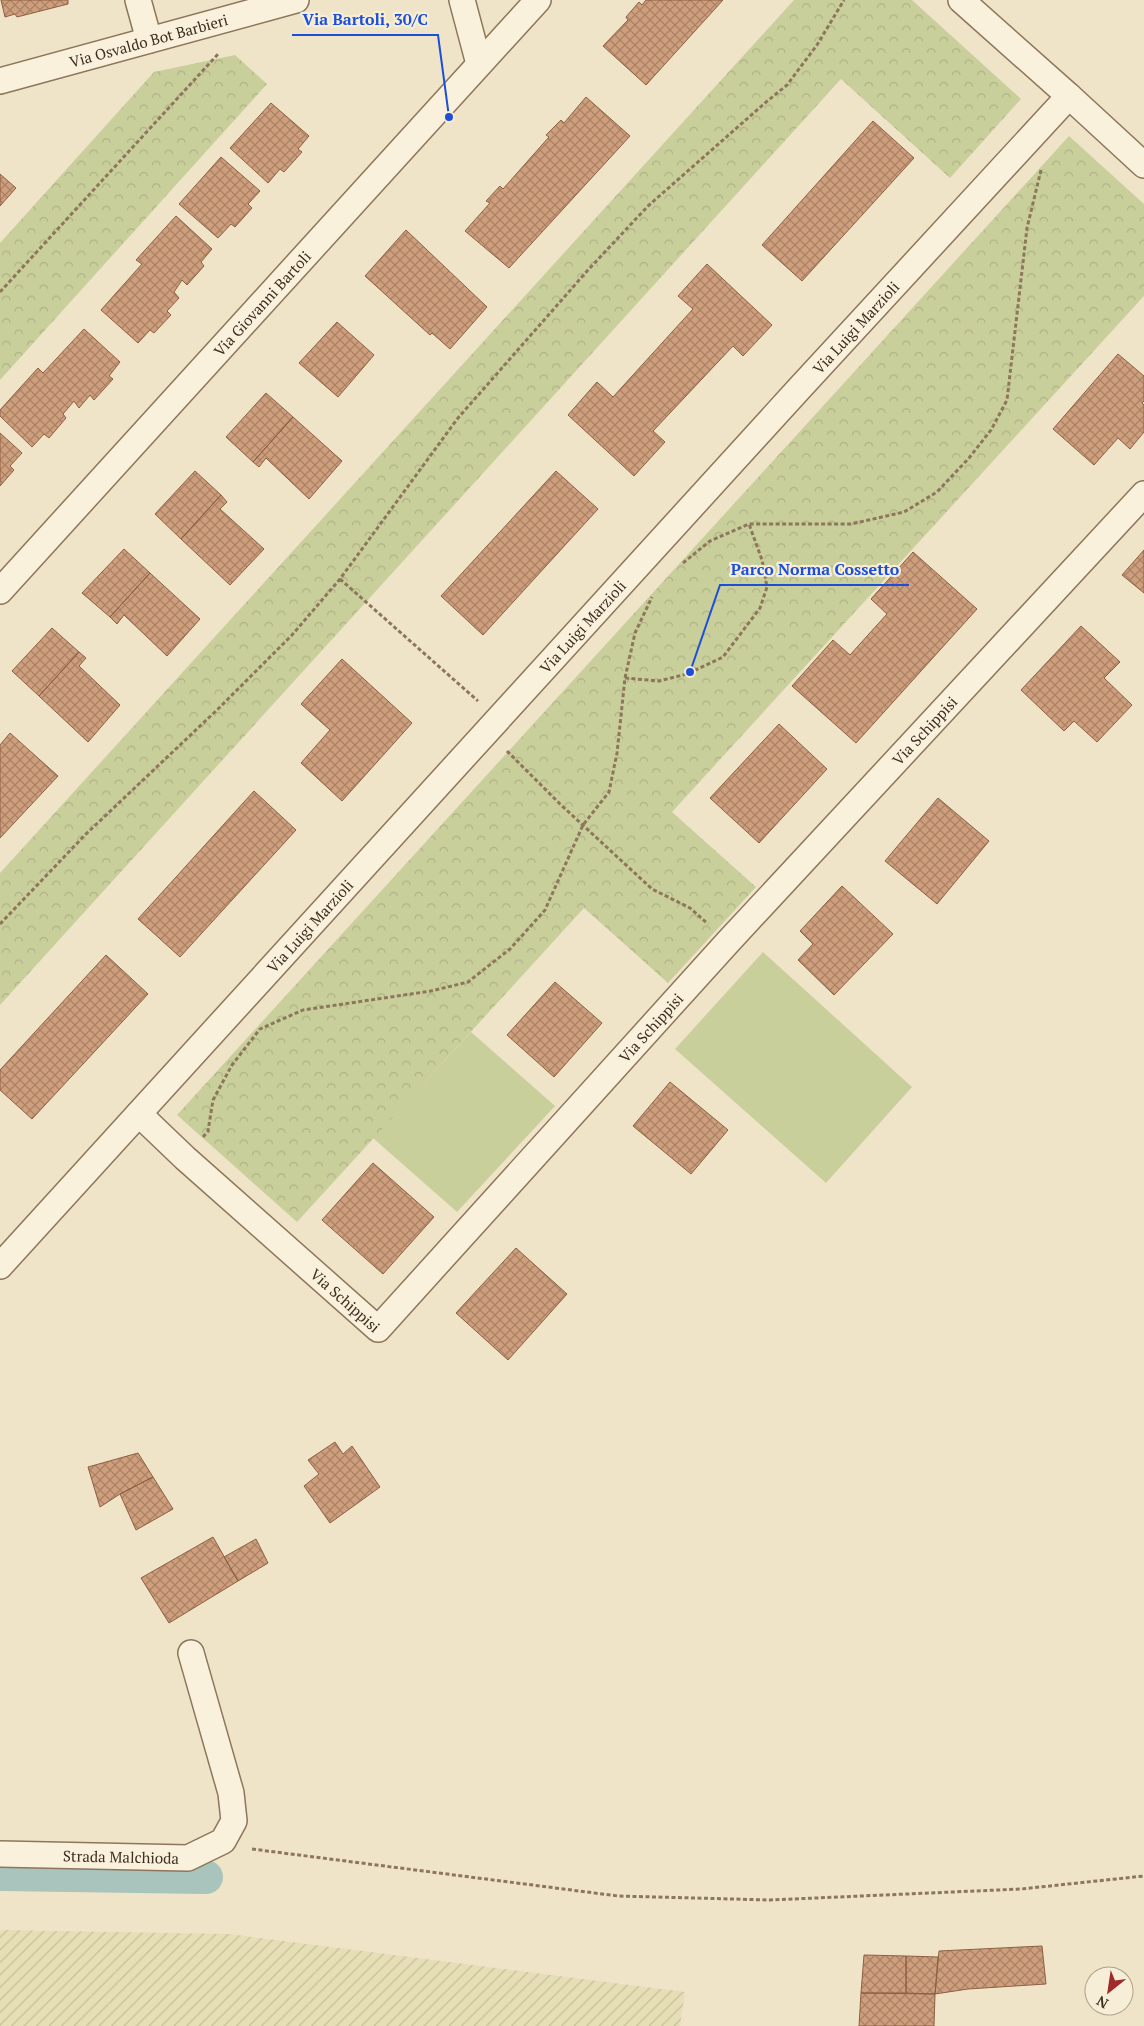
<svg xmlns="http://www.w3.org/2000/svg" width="1144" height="2026" font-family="'PT Serif',serif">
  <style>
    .farmland { fill: url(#farmland-furrows) }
    .grass { fill: #c9cf9b }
    .park { fill: url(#park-crowns) }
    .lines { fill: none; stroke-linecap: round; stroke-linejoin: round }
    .canal { stroke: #a9c4bc; stroke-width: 34 }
    .building { fill: url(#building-cross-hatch); stroke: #8d5f41 }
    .street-casing { stroke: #8d765c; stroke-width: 28 }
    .path { stroke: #8d765c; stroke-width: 3; stroke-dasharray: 4 2.5; stroke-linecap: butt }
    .street { stroke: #faf1dc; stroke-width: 25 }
    .labels { text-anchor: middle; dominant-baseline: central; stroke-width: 4.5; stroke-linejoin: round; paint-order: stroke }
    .street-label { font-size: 15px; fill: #3d2e20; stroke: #f7eed8 }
    .leader { fill: none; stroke: #1d4ed8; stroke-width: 2 }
    .callout-dot { fill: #1d4ed8; stroke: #f7eed8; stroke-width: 2 }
    .callout-label { font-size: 16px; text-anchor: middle; font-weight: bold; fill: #1d4ed8; stroke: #f7eed8; stroke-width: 4.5; stroke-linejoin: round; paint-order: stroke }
  </style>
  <defs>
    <pattern id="farmland-furrows" width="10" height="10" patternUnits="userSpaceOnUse" patternTransform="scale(1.25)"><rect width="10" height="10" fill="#e6deb5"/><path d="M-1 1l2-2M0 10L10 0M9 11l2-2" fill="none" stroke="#c6bf9b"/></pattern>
    <pattern id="park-crowns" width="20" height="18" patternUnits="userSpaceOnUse" patternTransform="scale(1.25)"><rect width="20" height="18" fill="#c9cf9b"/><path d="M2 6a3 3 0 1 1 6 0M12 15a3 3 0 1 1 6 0" fill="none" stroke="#aeb285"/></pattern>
    <pattern id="building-cross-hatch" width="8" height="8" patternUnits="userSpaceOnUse" patternTransform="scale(1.25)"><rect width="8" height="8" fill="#cf9f7d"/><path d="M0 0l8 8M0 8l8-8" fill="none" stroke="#a98266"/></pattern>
  </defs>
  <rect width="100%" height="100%" fill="#f0e4c8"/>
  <!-- farmland -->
  <path class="farmland" d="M 0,1930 L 229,1934 L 685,1992 L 680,2026 L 0,2026 Z"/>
  <!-- grass -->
  <path class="grass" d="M 763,952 L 912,1087 L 826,1183 L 675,1049 Z
    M 471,1032 L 555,1106 L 457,1212 L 373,1138 Z"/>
  <!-- park -->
  <path class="park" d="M 794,0 L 912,0 L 1021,99 L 950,178 L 841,79 L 0,1005 L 0,873 Z
    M 235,55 L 267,84 L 0,380 L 0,243 L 154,72 Z
    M 1069,136 L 1144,204 L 1144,296 L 672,812 L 756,887 L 668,983 L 584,908 L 297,1222 L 177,1115 Z"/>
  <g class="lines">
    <!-- canal -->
    <path class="canal" d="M 0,1874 L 206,1877"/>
  </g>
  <!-- building -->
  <path class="building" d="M 1,0 L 68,0 L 68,4 L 17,17 L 15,14 L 5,17 Z
    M 646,0 L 723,0 L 646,85 L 603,46 L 628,20 L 626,17 L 639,2 L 642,5 Z
    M 586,97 L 630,136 L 509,268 L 465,231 L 490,203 L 486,201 L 500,186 L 503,189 L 549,137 L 546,135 L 561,120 L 564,123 Z
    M 271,103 L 309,136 L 298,149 L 302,152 L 284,172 L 280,169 L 268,183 L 230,148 Z
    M 873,121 L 914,158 L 802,281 L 762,245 Z
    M 221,157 L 260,191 L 248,204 L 252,208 L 235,227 L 231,224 L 218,238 L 179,204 Z
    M 0,174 L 16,188 L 0,206 Z
    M 176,216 L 212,249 L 201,262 L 204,266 L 187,285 L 182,280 L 174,292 L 179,298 L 167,311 L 171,315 L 154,333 L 150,330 L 138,343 L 101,310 L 142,264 L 136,260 Z
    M 406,230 L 487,307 L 450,349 L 432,333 L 430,335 L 365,276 Z
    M 707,264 L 772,325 L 743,356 L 733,346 L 653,431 L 665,442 L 634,476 L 568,415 L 597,382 L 613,397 L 693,309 L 678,296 Z
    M 337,322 L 374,355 L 338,397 L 299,363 Z
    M 84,329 L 120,362 L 109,376 L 113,379 L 94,400 L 90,395 L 79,408 L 74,401 L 63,414 L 66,418 L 49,438 L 44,434 L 32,447 L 0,416 L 0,410 L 38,368 L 43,373 Z
    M 1118,354 L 1144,376 L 1144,401 L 1142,403 L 1144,405 L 1144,432 L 1130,449 L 1118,438 L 1094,465 L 1053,429 Z
    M 266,393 L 293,417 L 253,462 L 226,437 Z
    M 293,417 L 342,461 L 309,499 L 266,458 L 259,467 L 253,462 Z
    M 0,433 L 22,453 L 10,466 L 14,470 L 0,486 Z
    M 195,471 L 221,495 L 181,539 L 155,514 Z
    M 556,471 L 598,509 L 483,635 L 441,596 Z
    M 221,495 L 227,502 L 220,509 L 264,549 L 230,585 L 181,539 Z
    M 124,549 L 150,573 L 110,617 L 82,593 Z
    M 1144,550 L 1144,593 L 1122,575 Z
    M 913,552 L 977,609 L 856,743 L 792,686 L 833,640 L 850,655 L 887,614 L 871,599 Z
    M 150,573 L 200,619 L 167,656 L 124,615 L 117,624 L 110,617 Z
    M 1081,626 L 1120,662 L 1104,678 L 1132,705 L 1097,742 L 1074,721 L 1064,731 L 1021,690 Z
    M 52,628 L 79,652 L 39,696 L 12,671 Z
    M 79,652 L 86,658 L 79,666 L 120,705 L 88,742 L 39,696 Z
    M 342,659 L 412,723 L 342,801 L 301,763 L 330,730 L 301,704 Z
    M 779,724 L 827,769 L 759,843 L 710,798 Z
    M 10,733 L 58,776 L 0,838 L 0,745 Z
    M 254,791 L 296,830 L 180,957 L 138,919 Z
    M 938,798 L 989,841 L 937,904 L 885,861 Z
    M 842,886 L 893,934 L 834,995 L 798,960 L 813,944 L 800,931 Z
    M 106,955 L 148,994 L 32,1119 L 0,1090 L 0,1070 Z
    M 555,982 L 602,1023 L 554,1077 L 507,1035 Z
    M 670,1082 L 728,1130 L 691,1174 L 633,1126 Z
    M 373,1163 L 434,1217 L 383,1274 L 322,1220 Z
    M 516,1248 L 567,1294 L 508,1360 L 456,1313 Z
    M 335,1442 L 343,1454 L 352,1446 L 380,1487 L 330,1523 L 304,1486 L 319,1474 L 308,1460 Z
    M 138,1453 L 153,1477 L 120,1494 L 100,1507 L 88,1467 Z
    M 153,1477 L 173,1509 L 136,1530 L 120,1494 Z
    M 213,1537 L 238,1581 L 169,1623 L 141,1578 Z
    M 256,1539 L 268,1563 L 238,1581 L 224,1557 Z
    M 1042,1946 L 1046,1984 L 968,1989 L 935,1994 L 939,1951 Z
    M 864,1955 L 906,1956 L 906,1993 L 861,1993 Z
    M 906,1956 L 938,1957 L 935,1994 L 906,1993 Z
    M 861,1993 L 935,1994 L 934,2026 L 859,2026 Z"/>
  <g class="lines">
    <defs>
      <g id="street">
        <path d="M 138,0 L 149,40"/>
        <path d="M 462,0 L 479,64"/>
        <path id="s1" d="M 0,81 L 296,0"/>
        <path d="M 1069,96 L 1144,165"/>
        <path id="s2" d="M 0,591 L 538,0"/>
        <path id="s3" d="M 139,1114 L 185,1158 L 378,1329 L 728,942 L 1144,494"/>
        <path id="s4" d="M 0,1266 L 797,391 L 1069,96 L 961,0"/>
        <path id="s5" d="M 0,1854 L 188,1858 L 223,1841 L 234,1821 L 231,1793 L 191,1653"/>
      </g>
    </defs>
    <!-- street casing -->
    <use href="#street" class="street-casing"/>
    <!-- path -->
    <path class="path" d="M 0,292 L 219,53
      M 683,563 L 710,541 L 749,524 L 851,524 L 904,512 L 937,492 L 969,458 L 991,430 L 1007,400 L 1027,228 L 1041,170
      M 340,579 L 478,701
      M 625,678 L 659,681 L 687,674 L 723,657 L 760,608 L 767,587 L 762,560 L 749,524
      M 507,751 L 560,804 L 652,889 L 690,908 L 708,924
      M 0,924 L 85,835 L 218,709 L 292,635 L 340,579 L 458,418 L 588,270 L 648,206 L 765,103 L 787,85 L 817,45 L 844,0
      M 203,1137 L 208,1131 L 213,1100 L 232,1065 L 260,1029 L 303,1010 L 431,991 L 468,982 L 510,949 L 545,910 L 583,825 L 609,792 L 617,753 L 625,678 L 635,633 L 652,597
      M 252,1849 L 618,1896 L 770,1900 L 1021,1889 L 1144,1876"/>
    <!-- street -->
    <use href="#street" class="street"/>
  </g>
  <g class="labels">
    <!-- street labels -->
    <g class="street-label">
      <text stroke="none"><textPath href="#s1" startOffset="154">Via Osvaldo Bot Barbieri</textPath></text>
      <text stroke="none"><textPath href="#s2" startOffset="389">Via Giovanni Bartoli</textPath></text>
      <text stroke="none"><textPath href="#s4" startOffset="1270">Via Luigi Marzioli</textPath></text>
      <text stroke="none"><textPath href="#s4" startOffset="865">Via Luigi Marzioli</textPath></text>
      <text stroke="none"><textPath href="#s3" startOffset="1132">Via Schippisi</textPath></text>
      <text stroke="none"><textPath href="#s4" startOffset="460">Via Luigi Marzioli</textPath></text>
      <text stroke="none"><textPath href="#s3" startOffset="728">Via Schippisi</textPath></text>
      <text stroke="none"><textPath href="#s3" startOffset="278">Via Schippisi</textPath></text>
      <text stroke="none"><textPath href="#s5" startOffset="121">Strada Malchioda</textPath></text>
    </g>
  </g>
  <!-- callouts -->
  <path class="leader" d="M449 117L438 35H292M690 672L720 585H909"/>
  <g class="callout-dot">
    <circle cx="449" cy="117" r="5"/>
    <circle cx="690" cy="672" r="5"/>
  </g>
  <g class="callout-label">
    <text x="365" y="25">Via Bartoli, 30/C</text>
    <text x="815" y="575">Parco Norma Cossetto</text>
  </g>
  <!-- north arrow -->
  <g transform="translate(1109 1991) rotate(210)"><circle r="24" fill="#f7eed8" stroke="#ada18e"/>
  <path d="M0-4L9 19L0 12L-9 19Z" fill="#9e2a2b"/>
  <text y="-8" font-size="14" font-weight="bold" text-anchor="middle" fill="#3d2e20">N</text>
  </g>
</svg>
